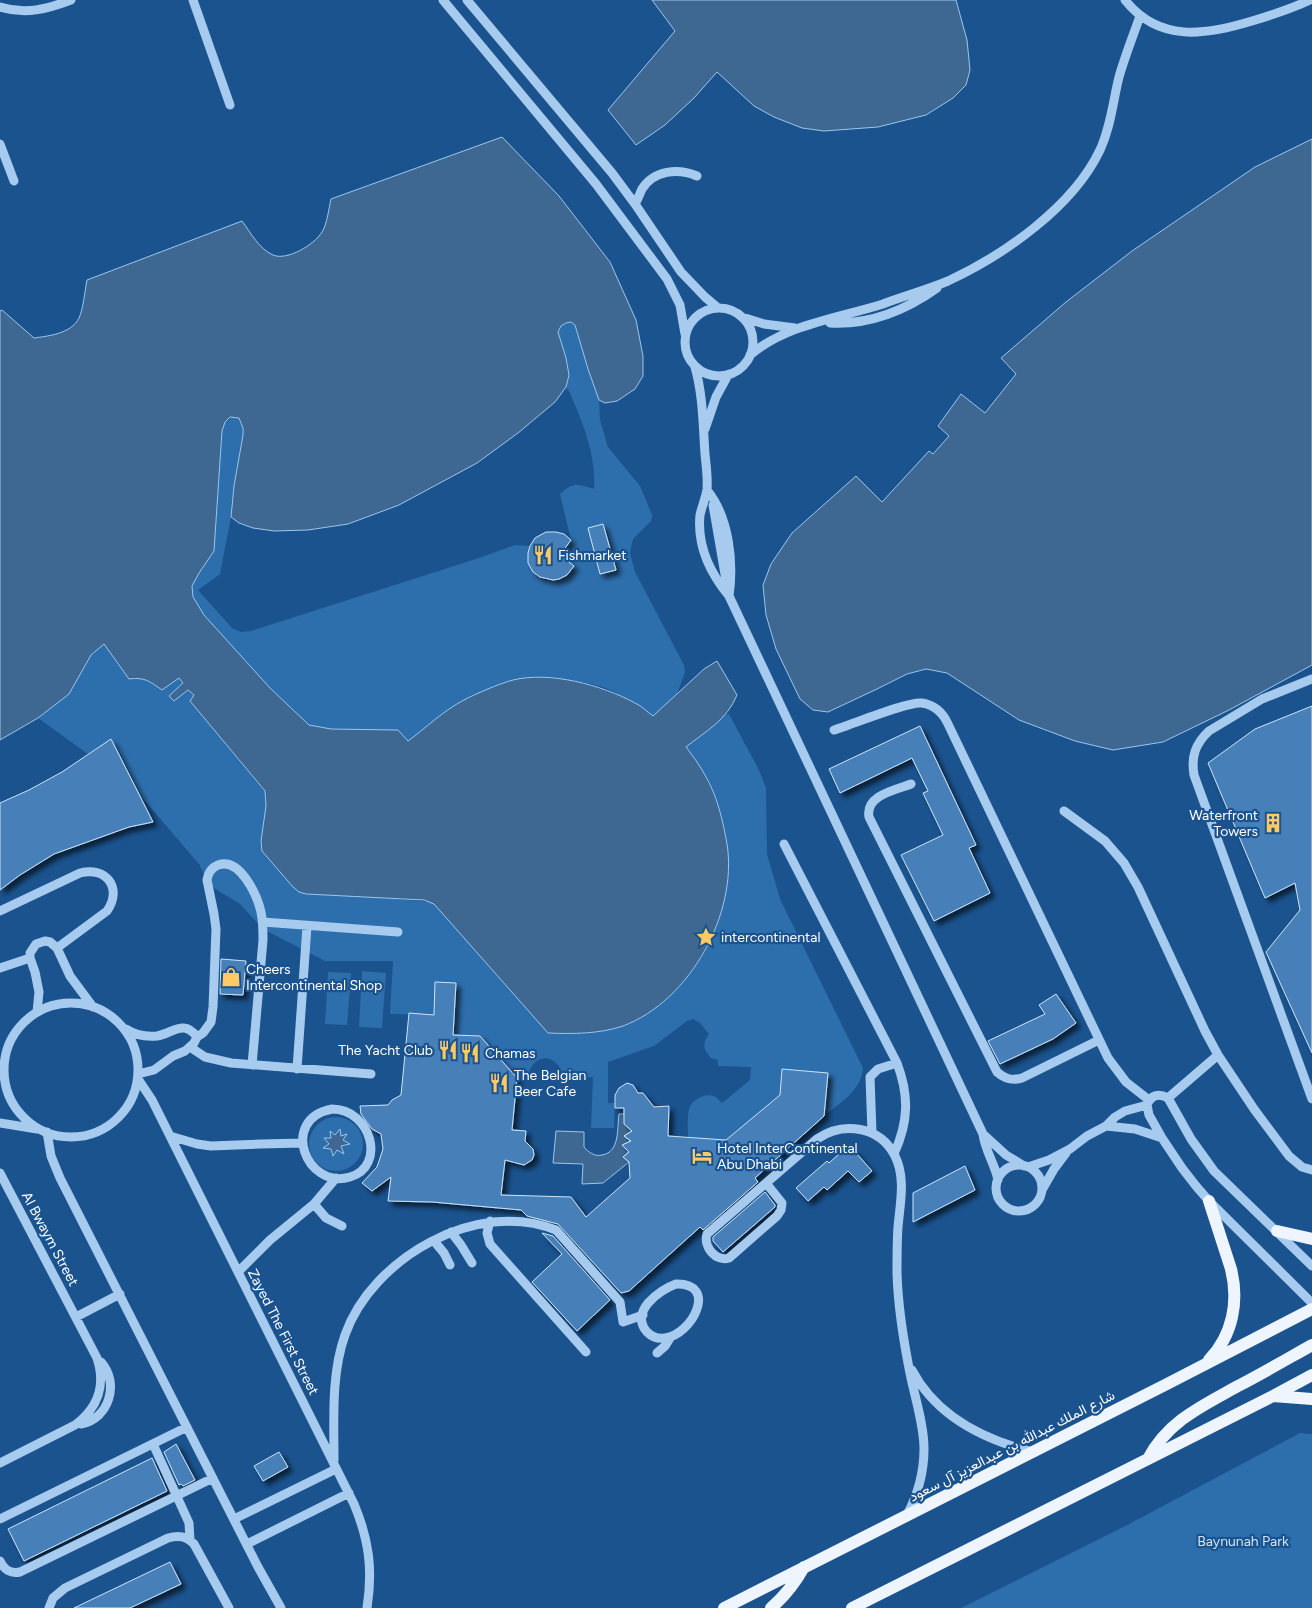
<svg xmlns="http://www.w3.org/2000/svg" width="1312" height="1608" font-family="Figtree,Vazirmatn,sans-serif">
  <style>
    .green { fill: #2d6eac }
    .water { fill: #3e6892; stroke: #9ac7f0 }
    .building { fill: #4780b8; stroke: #cde4fa; filter: url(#shadow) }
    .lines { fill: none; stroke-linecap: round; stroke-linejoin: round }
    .minor { stroke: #a7cbee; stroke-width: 9 }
    .major { stroke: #eef5ff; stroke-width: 12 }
    .labels { text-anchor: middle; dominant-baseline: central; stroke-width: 4.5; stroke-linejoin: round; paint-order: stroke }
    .poi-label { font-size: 14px; fill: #fff; stroke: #1a538e; text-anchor: start }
    .street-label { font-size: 14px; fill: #fff; stroke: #1a538e }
    .park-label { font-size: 14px; fill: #cde4fa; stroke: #1a538e }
  </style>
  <defs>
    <filter id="shadow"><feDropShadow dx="4.5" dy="4.5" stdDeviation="2.5" flood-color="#0009"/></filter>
  </defs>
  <rect width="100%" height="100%" fill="#1a538e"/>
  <!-- green -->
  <path class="green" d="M 571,322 L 575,325 L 580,336 L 588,369 L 599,400 L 600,420 L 608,447 L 640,486 L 652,515 L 652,518 L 651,521 L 633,539 L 630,553 L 635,572 L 684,665 L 685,672 L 677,694 L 716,715 L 729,714 L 759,770 L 766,788 L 767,854 L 780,899 L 863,1068 C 861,1091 840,1103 824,1116 L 828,1073 L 782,1069 L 780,1095 L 726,1140 L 688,1138 C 688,1129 687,1118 689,1109 C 692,1099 707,1092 716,1097 C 718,1099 720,1101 722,1103 L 750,1080 L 751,1067 L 718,1066 L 718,1060 L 711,1058 C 703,1049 702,1044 709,1034 L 700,1023 L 693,1019 L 687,1021 L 654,1046 L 608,1062 L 608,1103 L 615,1103 L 614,1128 L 591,1128 L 593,1077 L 563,1077 C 558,1052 532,1052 528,1077 L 517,1078 L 480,1036 L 453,1035 L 455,983 L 435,982 L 435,1015 L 390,1014 L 393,961 L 325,961 L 263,929 L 240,904 L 209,885 L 199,864 L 132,786 L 38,718 L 69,694 L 91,655 L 104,643 L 129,679 L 179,677 L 184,683 L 169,696 L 188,690 L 195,696 L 190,701 L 265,792 L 266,806 L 261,841 L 262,851 L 293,887 L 363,896 L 430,902 L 434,904 L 449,919 L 497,976 L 623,1026 C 700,992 741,908 723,826 C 720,813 714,787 706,776 C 701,770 692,764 686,759 C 671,745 656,731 642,718 C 633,710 624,698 614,692 C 595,681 534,674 513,680 C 503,683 493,692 484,697 C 459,712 434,726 408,741 L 398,730 L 331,729 L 309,725 L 270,688 L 204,615 L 193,597 L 192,586 L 199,573 L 214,551 L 222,431 L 225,422 L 233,416 L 239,418 C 242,424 243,428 243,435 L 234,486 L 231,517 L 220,574 L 198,590 L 232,628 L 241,632 L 251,631 L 479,558 L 515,545 L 530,546 C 524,564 537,587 559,579 C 566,577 570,572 574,566 L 560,555 L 571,540 L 560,494 C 573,482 577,484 594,489 C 596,454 583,424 570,393 L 566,387 L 569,375 L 566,358 L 558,332 L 561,326 L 566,323 Z
    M 362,971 L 386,973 L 382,1028 L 359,1027 Z
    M 328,972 L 351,973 L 347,1025 L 325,1024 Z
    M309 1144a27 27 0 1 1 54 0a27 27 0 1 1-54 0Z
    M 1300,1433 L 1312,1434 L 1312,1608 L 961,1608 L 1129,1524 Z"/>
  <!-- water -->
  <path class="water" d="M 652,0 L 956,0 L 967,40 L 970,70 L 966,85 L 953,98 L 926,115 L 878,127 L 824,131 L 802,128 L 774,117 L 754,106 L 717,72 L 694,98 L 665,125 L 636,145 L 608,110 L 675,31 Z
    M 502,137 L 559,196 L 610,262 L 636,320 L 643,356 L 643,376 L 635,389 L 617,401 L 605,403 L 599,400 L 588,369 L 575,325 L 571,322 L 566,323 L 561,326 L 558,332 L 566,358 L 569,375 L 566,387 L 555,402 L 518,433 L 477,463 L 399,505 L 348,524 L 308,530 L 274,531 L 253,528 L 239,523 L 231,517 L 234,486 L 243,435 L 243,428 L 239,418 L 230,417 L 225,422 L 222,431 L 214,551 L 199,573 L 192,586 L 193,597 L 204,615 L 270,688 L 309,725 L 331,729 L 398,730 L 408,741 C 427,727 443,711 464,700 C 475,694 501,683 513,680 C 550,671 602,685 635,703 C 642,706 647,712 653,716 L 704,669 L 717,661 L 737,695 C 727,720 706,731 686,747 C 693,756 700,766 705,775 C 717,795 723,821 727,844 C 738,913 690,1001 623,1026 C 599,1034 573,1034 548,1033 L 434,904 L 424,900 L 306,894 L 299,892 L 293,887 L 262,851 L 261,841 L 266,806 L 265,791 L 190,701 L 194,695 L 188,690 L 174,701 L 169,696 L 183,683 L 179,678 L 162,690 C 149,681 145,677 129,679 L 104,644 L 91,655 L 69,694 L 38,718 L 0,740 L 0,311 L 2,310 L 34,338 C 48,336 71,334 79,318 C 83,310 85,290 87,280 L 242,221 C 251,233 259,249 273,255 C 287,261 314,245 322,232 C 327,225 329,207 331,199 Z
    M 1312,139 L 1312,665 L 1229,710 L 1163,742 L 1113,750 L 1075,741 L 1019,720 L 947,673 L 926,669 L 907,674 L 877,689 L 828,712 L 813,710 L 800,699 L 776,649 L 766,615 L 763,585 L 771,564 L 792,533 L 856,476 L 882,502 L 929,451 L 933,454 L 949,436 L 938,426 L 961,394 L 985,413 L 1016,374 L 1001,358 L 1066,302 L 1132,251 L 1255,167 Z
    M 619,1114 L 624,1114 L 626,1125 L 632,1131 L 624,1136 L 631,1141 L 623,1145 L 629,1152 L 623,1157 L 629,1162 L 603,1183 L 582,1184 L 583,1164 L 553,1163 L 556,1131 L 584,1132 L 584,1147 C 588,1152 595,1157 602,1155 C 620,1152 617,1129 619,1114 Z
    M 340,1129 L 341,1136 L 347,1134 L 343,1140 L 350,1144 L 341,1146 L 344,1154 L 337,1150 L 333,1156 L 331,1149 L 323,1148 L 329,1144 L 324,1138 L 331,1138 L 330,1131 L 335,1135 Z"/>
  <!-- building -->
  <path class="building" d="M 603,524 L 616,570 L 600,574 L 588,528 Z
    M 546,532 L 556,532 L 564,534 L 571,540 L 560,555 L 574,566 L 567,575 L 559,579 L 553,580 L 540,577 L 533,572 L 528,563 L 528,553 L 530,546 L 535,538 Z
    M 1312,706 L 1312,1053 L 1266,952 L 1300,910 L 1295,883 L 1265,898 L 1208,763 L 1255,729 Z
    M 920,726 L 976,845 L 969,848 L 990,893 L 934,921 L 901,855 L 943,835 L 923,793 L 928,791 L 912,758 L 840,793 L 829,769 Z
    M 111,739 L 153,822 L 129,827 L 54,854 L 20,875 L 0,890 L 0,803 L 29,790 L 62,772 Z
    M 221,959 L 246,961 L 243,995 L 220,994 Z
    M 435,982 L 456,983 L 453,1035 L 480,1036 L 517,1078 L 512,1130 L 526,1131 L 525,1141 L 533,1149 L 534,1155 L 532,1160 L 524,1165 L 505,1160 L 501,1195 L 571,1197 L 586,1217 L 630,1178 L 629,1162 L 623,1157 L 629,1152 L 622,1145 L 631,1141 L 624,1136 L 632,1131 L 624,1124 L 624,1108 L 615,1108 L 615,1095 L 619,1088 L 627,1083 L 633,1085 L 638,1093 L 643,1093 L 654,1107 L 669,1106 L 668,1136 L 726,1140 L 780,1095 L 782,1069 L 828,1073 L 824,1116 L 755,1178 L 758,1182 L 703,1230 L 700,1227 L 629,1291 L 621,1293 L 558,1224 L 527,1216 L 521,1210 L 432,1202 L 388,1201 L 391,1177 L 372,1191 L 362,1183 L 377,1167 L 383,1149 L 381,1134 L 372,1129 L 361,1114 L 360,1106 L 388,1105 L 392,1100 L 401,1095 L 409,1013 L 434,1015 Z
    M 1056,994 L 1076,1023 L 1053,1039 L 1000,1064 L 988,1041 L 1045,1014 L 1039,1005 Z
    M 849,1145 L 872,1171 L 859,1182 L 848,1171 L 827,1190 L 824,1187 L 808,1201 L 796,1188 L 827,1161 L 829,1163 Z
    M 965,1166 L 975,1190 L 913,1222 L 913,1193 Z
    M 765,1192 L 775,1205 L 775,1207 L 723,1252 L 713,1241 L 713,1237 Z
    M 542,1233 L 553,1236 L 610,1300 L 577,1331 L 532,1282 L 562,1254 Z
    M 176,1444 L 195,1480 L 183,1486 L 181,1484 L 179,1485 L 164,1452 Z
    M 279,1452 L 288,1467 L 263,1481 L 254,1466 Z
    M 152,1458 L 167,1491 L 24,1561 L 8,1529 Z
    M 170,1562 L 181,1584 L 130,1608 L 74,1608 Z"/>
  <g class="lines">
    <!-- minor -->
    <path class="minor" d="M 193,0 L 230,105
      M 443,0 L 596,184 L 667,279 L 680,305 L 685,334
      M 467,0 L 612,173 L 635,204 L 681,272 L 705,297 L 718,308
      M 1125,0 C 1159,43 1206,35 1252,21 C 1272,15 1291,9 1310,0
      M 0,7 C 26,15 47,9 71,0
      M 0,144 L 14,181
      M 635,204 C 638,199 640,193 642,189 C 654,170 678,168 697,176
      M685 342a34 34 0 1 1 68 0a34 34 0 1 1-68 0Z
      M 742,317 L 764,324 L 795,328
      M 830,323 C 869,325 906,310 937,288
      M 750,355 C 787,324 839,318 883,304 C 904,296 927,290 948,281 C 1004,255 1073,207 1100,150 C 1111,126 1113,101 1119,77 C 1125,56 1133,36 1140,16
      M 695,367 C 703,395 703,425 705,454 C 706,465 708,478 707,489 C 706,497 702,506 700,515 C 697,545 710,573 729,596 L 983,1134 L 1006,1155 L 1024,1166
      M 705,429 L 716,397 L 728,375
      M 707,490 C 729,517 734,562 729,596
      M 713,505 L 727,586
      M 1312,679 L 1262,699 L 1209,731 C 1195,744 1191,757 1194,775 L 1312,1099
      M 834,730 C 851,725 908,701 922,703 C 935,705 943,713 948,724 L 1108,1058 L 1126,1082 L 1149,1100
      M 911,784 C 896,790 865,795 869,817 L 997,1072 C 1005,1079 1012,1081 1022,1078 L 1099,1040
      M 1064,811 L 1105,841 L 1124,863 L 1138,887 L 1205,1031 L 1218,1055 L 1254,1109 L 1289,1156 L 1302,1167 L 1312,1170
      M 784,844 L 897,1063 C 909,1095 909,1121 894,1154
      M 0,911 L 80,873 C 106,866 123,888 107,911 L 57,948
      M 263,922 L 398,932
      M 0,968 L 30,958
      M4 1070a67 67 0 1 1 134 0a67 67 0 1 1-134 0Z
      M 37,1012 L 39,992 L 35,972 L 30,958 L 30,953 L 36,944 L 45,941 L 50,942 L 57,948 L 70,976 L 93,1007
      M 126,1029 C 135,1035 146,1037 157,1036 C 173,1033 184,1019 197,1037
      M 190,1047 L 205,1057 L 231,1063 L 371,1074
      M 297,1069 L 307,926
      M 138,1074 L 154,1070 L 173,1056 L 185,1051 L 194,1043 L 197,1037 L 203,1033 L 211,1022 L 213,1007 L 216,929 L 214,914 L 207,880 C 208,873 211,868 218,865 C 240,857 257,895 261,912 C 263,921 263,931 263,940 L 252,1065
      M 138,1079 L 152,1100 L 354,1504 C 369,1540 373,1569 367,1608
      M 1168,1098 L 1218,1055
      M 332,1109 C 371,1109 387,1166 350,1177 C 306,1190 279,1119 332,1109 Z
      M 0,1123 L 37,1129
      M 1106,1126 L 1135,1129 L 1162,1138
      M 47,1132 L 51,1156 L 60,1178 L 258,1567 L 281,1608
      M 872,1133 L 870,1077 L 878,1069 L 897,1063
      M 983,1134 C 985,1151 995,1164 998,1180
      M 170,1136 L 197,1144 L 211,1146 L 261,1144 L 302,1143
      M996 1188a23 23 0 1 1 46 0a23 23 0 1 1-46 0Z
      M 1028,1167 L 1049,1160 L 1070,1149 L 1087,1136 L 1106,1126 L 1115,1117 L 1125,1111 L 1147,1105
      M 0,1173 L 97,1358 C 106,1385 98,1408 75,1425 L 0,1463
      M 766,1183 L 782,1203 L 781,1210 L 777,1216 L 729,1258 C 716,1262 703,1247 707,1234 L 817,1139 C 843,1121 880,1126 895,1156 C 906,1178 900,1204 898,1227 C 897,1242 897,1258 897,1273 C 898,1308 904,1344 911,1378 C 916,1401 924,1426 924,1449 C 924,1473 918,1494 907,1515
      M 1042,1190 L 1054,1169 L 1066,1153
      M 314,1204 L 326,1218 L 342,1226
      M 490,1221 L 487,1233 L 490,1244 L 586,1352
      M 451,1232 L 461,1245 L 472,1263
      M 434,1241 L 444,1253 L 450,1265
      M 1312,1266 L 1214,1171 L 1191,1139 L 1168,1098 C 1158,1093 1151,1095 1147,1105 L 1149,1115 L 1162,1138 L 1182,1168 L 1196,1186 L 1209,1201 L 1312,1303
      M 238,1272 L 270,1240 L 314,1204 L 336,1178
      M 676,1284 C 719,1283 692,1335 665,1338 C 659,1339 652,1337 647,1332 C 629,1312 659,1290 676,1284 Z
      M 76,1317 L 120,1294
      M 657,1353 L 665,1346 L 670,1338
      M 912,1370 C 936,1416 985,1440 1033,1452
      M 81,1424 C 109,1419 120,1383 101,1362
      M 153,1444 L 189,1523 L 190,1540
      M 334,1460 C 334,1419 331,1374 345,1335 C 372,1258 477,1198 556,1230 L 620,1302 L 623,1322 L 643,1315
      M 0,1519 L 187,1427
      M 234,1519 L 336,1469
      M 247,1544 L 349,1493
      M 0,1561 C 4,1570 11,1574 20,1572 L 213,1478
      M 49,1608 L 53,1598 L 65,1588 L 168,1538 C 179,1535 186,1536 194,1544 L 229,1608"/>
    <!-- major -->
    <path class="major" d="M 1209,1201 L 1231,1269 C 1239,1301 1233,1335 1209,1360
      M 1277,1231 L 1312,1239
      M 1273,1396 L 1312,1399
      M 1148,1459 C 1168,1421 1202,1406 1238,1386 C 1263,1373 1287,1359 1312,1345
      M 724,1608 L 1167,1384 L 1312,1309
      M 771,1608 C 785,1596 795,1583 804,1567
      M 852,1608 L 1273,1396 L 1312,1375"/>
  </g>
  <!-- icons -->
  <defs>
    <symbol id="restaurant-bare" viewBox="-9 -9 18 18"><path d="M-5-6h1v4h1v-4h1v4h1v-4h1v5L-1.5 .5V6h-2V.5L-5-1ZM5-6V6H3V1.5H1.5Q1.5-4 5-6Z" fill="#ffc964" stroke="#1a538e" stroke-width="2.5" paint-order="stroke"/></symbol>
    <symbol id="building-bare" viewBox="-9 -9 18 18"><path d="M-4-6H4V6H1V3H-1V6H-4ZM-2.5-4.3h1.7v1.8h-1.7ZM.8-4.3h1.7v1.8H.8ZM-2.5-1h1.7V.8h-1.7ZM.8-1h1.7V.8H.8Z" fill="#ffc964" stroke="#1a538e" stroke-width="2.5" paint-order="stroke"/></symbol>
    <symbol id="sight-bare" viewBox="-9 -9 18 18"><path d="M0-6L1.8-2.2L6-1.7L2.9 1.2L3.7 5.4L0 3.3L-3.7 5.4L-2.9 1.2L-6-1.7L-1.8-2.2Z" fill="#ffc964" stroke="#1a538e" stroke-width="2.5" paint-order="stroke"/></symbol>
    <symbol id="shop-bare" viewBox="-9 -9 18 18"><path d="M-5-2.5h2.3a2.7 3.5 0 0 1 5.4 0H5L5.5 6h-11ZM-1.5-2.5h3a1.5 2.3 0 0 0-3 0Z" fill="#ffc964" stroke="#1a538e" stroke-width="2.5" paint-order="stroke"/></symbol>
    <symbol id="hotel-bare" viewBox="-9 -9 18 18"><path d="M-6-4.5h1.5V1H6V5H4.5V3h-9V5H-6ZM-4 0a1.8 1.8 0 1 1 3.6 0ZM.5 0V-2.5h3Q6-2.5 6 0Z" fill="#ffc964" stroke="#1a538e" stroke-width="2.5" paint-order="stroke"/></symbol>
  </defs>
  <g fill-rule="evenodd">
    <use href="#restaurant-bare" x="529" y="541" width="28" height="28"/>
    <use href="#building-bare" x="1259" y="809" width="28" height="28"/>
    <use href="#sight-bare" x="692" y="923" width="28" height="28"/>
    <use href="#shop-bare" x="217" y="963" width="28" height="28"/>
    <use href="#restaurant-bare" x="434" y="1036" width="28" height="28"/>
    <use href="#restaurant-bare" x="456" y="1039" width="28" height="28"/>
    <use href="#restaurant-bare" x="485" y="1069" width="28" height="28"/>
    <use href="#hotel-bare" x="688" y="1142" width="28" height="28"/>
  </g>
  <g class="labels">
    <!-- poi labels -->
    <g class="poi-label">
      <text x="558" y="555">Fishmarket</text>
      <text x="1258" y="815" text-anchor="end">Waterfront<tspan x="1258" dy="16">Towers</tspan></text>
      <text x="721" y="937">intercontinental</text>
      <text x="246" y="969">Cheers<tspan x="246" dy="16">Intercontinental Shop</tspan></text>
      <text x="433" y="1050" text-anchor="end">The Yacht Club</text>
      <text x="485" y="1053">Chamas</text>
      <text x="514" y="1075">The Belgian<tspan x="514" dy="16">Beer Cafe</tspan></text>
      <text x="717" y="1148">Hotel InterContinental<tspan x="717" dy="16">Abu Dhabi</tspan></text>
    </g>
    <!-- street labels -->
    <g class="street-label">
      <text transform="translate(50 1239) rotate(62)">Al Bwaym Street</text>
      <text transform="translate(283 1332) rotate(63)">Zayed The First Street</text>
      <text transform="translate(1012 1446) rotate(-27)">شارع الملك عبدالله بن عبدالعزيز آل سعود</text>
    </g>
    <!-- park labels -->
    <g class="park-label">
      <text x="1243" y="1541">Baynunah Park</text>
    </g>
  </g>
</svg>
